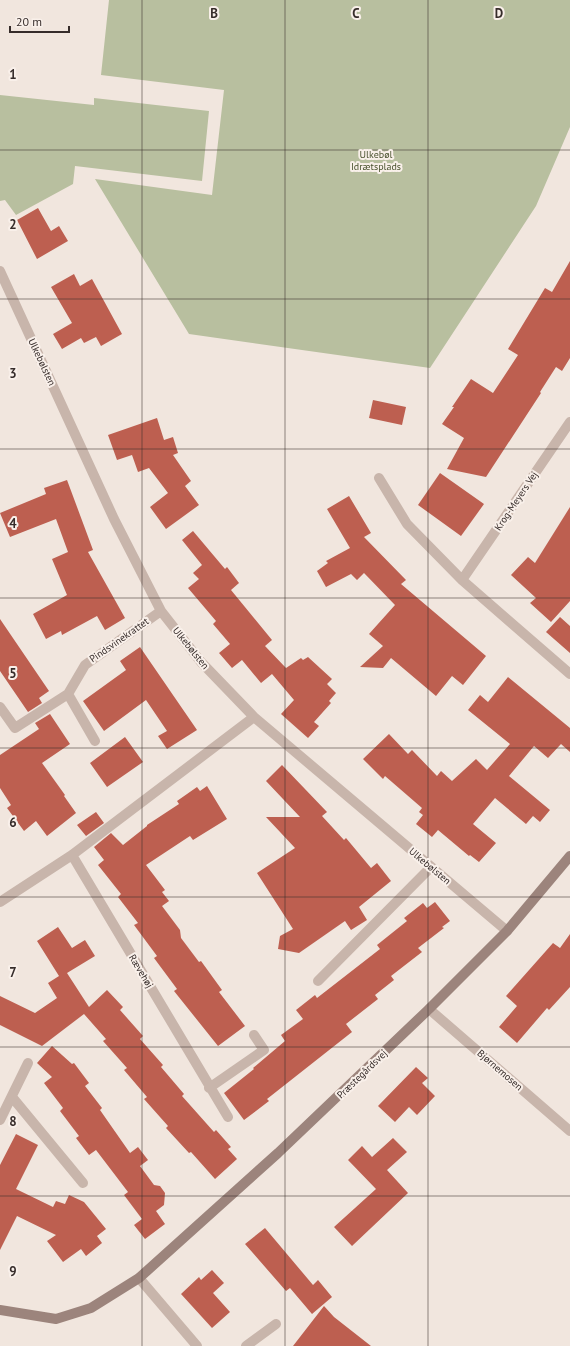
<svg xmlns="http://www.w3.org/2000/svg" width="570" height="1346" font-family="'PT Sans',sans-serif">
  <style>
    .green { fill: #b8bf9f }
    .building { fill: #bd5f50 }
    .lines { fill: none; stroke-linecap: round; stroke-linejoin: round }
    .street { stroke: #c8b5ab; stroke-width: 10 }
    .secondary { stroke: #9c847c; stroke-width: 10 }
    .grid { fill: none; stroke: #362c2a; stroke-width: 1; stroke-opacity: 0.55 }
    .labels { text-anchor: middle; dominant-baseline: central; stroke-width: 4; stroke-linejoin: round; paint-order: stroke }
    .park-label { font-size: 10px; fill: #4a532f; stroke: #f9f0ea }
    .street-label { font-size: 10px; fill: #362c2a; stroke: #f9f0ea }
    .grid-label { font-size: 13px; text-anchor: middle; font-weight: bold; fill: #362c2a; stroke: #f9f0ea; stroke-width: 4; stroke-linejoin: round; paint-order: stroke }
  </style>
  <rect width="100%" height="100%" fill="#f1e6de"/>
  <!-- green -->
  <path class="green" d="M 109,0 L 570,0 L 570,127 L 536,206 L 430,368 L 189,334 L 95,179 L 212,195 L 224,90 L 101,75 Z
    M 0,95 L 94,105 L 94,98 L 209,111 L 202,181 L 75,166 L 73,184 L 16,215 L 5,200 L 0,201 Z"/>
  <!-- building -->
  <path class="building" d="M 38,208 L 51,231 L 59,226 L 68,241 L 37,259 L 17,220 Z
    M 570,261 L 570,358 L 562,371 L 556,367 L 540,392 L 541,393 L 486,477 L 447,469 L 464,438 L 442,424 L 454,407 L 452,407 L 471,379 L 493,393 L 518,355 L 508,349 L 545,288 L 552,292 Z
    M 74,274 L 80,286 L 92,279 L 122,334 L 101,346 L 96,337 L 84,343 L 81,338 L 62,349 L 53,334 L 72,323 L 51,287 Z
    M 373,400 L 406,407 L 402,425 L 369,418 Z
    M 157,418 L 164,440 L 173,437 L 178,453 L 173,455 L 191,481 L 185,486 L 199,505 L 166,529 L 150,507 L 168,493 L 149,468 L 138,472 L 132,455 L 117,460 L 108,435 Z
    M 440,473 L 484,504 L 461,536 L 418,505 Z
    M 67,480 L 93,550 L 88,552 L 125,618 L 105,630 L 97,616 L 62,635 L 61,631 L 46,639 L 33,614 L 67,595 L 52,559 L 68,552 L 56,519 L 10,537 L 0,513 L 46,494 L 44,488 Z
    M 349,496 L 371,533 L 364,537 L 406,580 L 401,584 L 486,656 L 463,685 L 452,676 L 436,696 L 391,658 L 383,668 L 360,667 L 383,646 L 369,634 L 395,605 L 364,573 L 357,580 L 351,574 L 326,587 L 317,571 L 328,563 L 326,561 L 350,548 L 327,509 Z
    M 570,507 L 570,601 L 551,622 L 530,603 L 536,598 L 511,575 L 528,557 L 535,563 Z
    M 193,531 L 225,569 L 227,567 L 239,583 L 231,590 L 272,640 L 265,646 L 286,668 L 301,658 L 303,660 L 308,657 L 332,679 L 327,684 L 336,693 L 329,701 L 331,703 L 314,722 L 319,726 L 308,738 L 281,714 L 294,700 L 272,674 L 261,683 L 242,660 L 232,668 L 219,653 L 230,644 L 213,624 L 216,621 L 188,588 L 199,579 L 193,573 L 202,565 L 182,540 Z
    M 560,617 L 570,626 L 570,653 L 546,632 Z
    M 0,619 L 49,691 L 39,698 L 42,703 L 28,712 L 0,671 Z
    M 140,647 L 197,730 L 167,749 L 158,736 L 167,731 L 146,700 L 104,731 L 83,701 L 126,670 L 120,661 Z
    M 508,677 L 570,728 L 570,752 L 561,744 L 548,758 L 534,746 L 509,776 L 550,810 L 540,822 L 533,816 L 526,824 L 495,798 L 473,824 L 496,843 L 479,862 L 470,855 L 469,856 L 438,830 L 432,837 L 416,824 L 423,815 L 419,812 L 422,808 L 385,776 L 383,779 L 363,759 L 389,734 L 408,754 L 412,750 L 437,776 L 441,771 L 452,781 L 476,759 L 487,770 L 510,744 L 468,710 L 480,695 L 488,702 Z
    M 50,714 L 70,744 L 42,763 L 65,795 L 64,796 L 76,813 L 47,836 L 36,821 L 24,831 L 7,808 L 11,805 L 0,788 L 0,755 L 39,729 L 35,723 Z
    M 125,737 L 143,762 L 107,787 L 90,763 Z
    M 282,765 L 327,812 L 322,816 L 344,840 L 346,838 L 371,868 L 377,863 L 391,881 L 359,907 L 367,920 L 351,930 L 345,921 L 299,953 L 278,949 L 280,936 L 293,929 L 257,873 L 295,848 L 266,817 L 300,817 L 266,781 Z
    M 207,786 L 227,819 L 193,840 L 190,836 L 146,865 L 165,890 L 162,892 L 169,901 L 162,906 L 180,930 L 181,938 L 199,962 L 201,961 L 222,990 L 219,992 L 245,1026 L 218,1046 L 174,991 L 177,989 L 154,958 L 157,956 L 134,925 L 138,923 L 118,897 L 121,894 L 98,865 L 104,860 L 94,847 L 111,833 L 123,845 L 147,826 L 147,825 L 179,804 L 177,801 L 197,787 L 200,791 Z
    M 96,812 L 104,823 L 86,836 L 77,825 Z
    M 435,902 L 450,921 L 442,927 L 444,928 L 418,948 L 422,952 L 391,976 L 394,980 L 375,995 L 378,999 L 346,1024 L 352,1032 L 267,1099 L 269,1101 L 244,1120 L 224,1093 L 254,1069 L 253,1068 L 285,1041 L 281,1035 L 303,1019 L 296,1010 L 315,995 L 317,998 L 380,949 L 377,945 L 407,921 L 404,918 L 423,903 L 427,908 Z
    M 58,927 L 72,948 L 85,940 L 95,956 L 67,973 L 89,1007 L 107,990 L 123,1007 L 120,1010 L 143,1036 L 140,1039 L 163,1065 L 161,1067 L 184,1094 L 182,1096 L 214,1132 L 216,1130 L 231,1147 L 228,1149 L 237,1159 L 215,1179 L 191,1152 L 189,1153 L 166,1128 L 168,1126 L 144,1099 L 147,1097 L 124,1070 L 127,1068 L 103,1041 L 106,1039 L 84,1014 L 42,1046 L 0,1025 L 0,996 L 35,1013 L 57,998 L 48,983 L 59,976 L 37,941 Z
    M 570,934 L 570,987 L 549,1010 L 547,1008 L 517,1043 L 499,1027 L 517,1006 L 506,996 L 553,943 L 560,948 Z
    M 52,1046 L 72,1064 L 74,1063 L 89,1083 L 85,1086 L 102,1108 L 100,1110 L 130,1153 L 138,1147 L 148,1160 L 140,1166 L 154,1185 L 160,1186 L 165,1193 L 164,1205 L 156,1211 L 165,1224 L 145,1239 L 134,1225 L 142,1219 L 124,1195 L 128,1192 L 96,1150 L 89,1155 L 76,1138 L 79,1136 L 60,1111 L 63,1108 L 44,1083 L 52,1077 L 37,1063 Z
    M 416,1067 L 428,1078 L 422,1083 L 435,1096 L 417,1115 L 409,1107 L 395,1122 L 378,1106 Z
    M 16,1134 L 38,1145 L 16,1189 L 53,1207 L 56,1201 L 65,1204 L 69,1195 L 84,1202 L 106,1229 L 97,1236 L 102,1243 L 86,1256 L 81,1249 L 63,1262 L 47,1241 L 56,1235 L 17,1216 L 0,1250 L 0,1165 Z
    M 393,1138 L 407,1152 L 387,1170 L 408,1193 L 352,1246 L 334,1227 L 376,1189 L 348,1160 L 362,1146 L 372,1157 Z
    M 265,1228 L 313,1285 L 318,1280 L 332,1297 L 312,1314 L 290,1288 L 286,1291 L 245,1244 Z
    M 212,1270 L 224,1283 L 213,1293 L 230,1312 L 212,1328 L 181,1294 L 199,1277 L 201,1280 Z
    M 324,1306 L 334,1317 L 371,1346 L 293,1346 Z"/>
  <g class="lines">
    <!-- street -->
    <path class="street" d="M 0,271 L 114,519 L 161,611 L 201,662 L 254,717 L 507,931
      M 379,478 L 407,524 L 462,580 L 570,674
      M 462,580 L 570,422
      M 68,694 L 95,741
      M 0,707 L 15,728 L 68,694 L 85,665 L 161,611
      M 72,855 L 228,1117
      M 0,902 L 72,855 L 254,717
      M 318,981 L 431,867
      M 429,1009 L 570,1131
      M 209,1088 L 264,1050 L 254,1035
      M 12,1097 L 83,1183
      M 0,1120 L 28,1063
      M 139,1278 L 197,1346
      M 246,1346 L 276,1324"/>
    <!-- secondary -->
    <path class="secondary" d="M 0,1310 L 56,1319 L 91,1308 L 139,1278 L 278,1153 L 429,1009 L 507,931 L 570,856"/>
  </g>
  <!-- grid -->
  <path class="grid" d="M 142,0 L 142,1346M 285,0 L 285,1346M 428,0 L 428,1346M 0,150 L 570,150M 0,299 L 570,299M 0,449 L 570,449M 0,598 L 570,598M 0,748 L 570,748M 0,897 L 570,897M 0,1047 L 570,1047M 0,1196 L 570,1196"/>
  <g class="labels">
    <!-- park labels -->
    <g class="park-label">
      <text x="376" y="154">Ulkebøl<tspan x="376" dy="12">Idrætsplads</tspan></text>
    </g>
    <!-- street labels -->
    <g class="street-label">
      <text transform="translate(42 362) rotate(65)">Ulkebølsten</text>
      <text transform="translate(516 501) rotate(-56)">Krog-Meyers Vej</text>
      <text transform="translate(119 640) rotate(-35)">Pindsvinekrattet</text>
      <text transform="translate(191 648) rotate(51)">Ulkebølsten</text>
      <text transform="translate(430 866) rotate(40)">Ulkebølsten</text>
      <text transform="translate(141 971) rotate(59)">Rævehøj</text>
      <text transform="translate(500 1070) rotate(41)">Bjørnemosen</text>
      <text transform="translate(362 1074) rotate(-44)">Præstegårdsvej</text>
    </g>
  </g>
  <g class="grid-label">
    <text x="214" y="18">B</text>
    <text x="356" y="18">C</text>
    <text x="499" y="18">D</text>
    <text x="13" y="79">1</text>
    <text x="13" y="229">2</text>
    <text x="13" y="378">3</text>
    <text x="13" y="528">4</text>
    <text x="13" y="678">5</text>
    <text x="13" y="827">6</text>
    <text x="13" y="977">7</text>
    <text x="13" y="1126">8</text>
    <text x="13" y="1276">9</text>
  </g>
  <!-- scale -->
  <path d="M10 26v6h59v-6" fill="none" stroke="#362c2a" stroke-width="2"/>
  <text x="16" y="26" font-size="12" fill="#362c2a" stroke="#f9f0ea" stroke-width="3" paint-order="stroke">20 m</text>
</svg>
